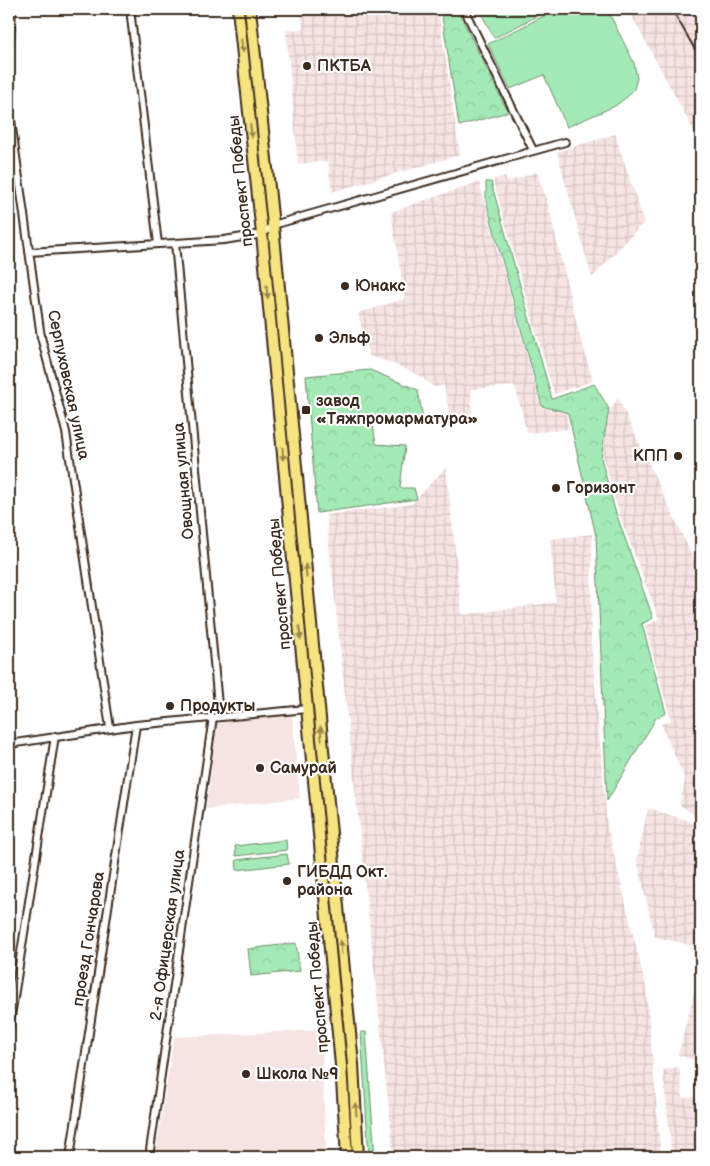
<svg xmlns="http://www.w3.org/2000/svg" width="710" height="1166" font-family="'Balsamiq Sans',sans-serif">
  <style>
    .built { fill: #f6e4e3 }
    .industrial { fill: url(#industrial-grid) }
    .green { fill: #a4eab6; stroke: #708a6a }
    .forest { fill: url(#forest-crowns); stroke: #708a6a }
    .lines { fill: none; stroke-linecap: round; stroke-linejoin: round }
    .street-casing { stroke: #3b2a1e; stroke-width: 10 }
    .primary-casing { stroke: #3b2a1e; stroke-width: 14 }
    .street { stroke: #fff; stroke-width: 6 }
    .primary { stroke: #f6e381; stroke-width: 10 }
    .rail { stroke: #3b2a1e; stroke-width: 2 }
    .oneway { fill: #988650 }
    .poi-dot { fill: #3b2a1e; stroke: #fff; stroke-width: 2 }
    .labels { text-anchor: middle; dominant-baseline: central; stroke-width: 4.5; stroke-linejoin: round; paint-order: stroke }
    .poi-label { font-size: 16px; font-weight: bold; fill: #3b2a1e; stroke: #fff; text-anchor: start }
    .street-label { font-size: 16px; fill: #3b2a1e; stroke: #fff }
  </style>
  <defs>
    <pattern id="industrial-grid" width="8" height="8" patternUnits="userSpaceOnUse" patternTransform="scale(1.25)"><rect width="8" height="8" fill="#f6e4e3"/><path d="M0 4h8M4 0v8" fill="none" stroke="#d4c4c2"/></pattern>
    <pattern id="forest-crowns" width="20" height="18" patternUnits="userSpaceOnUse" patternTransform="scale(1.25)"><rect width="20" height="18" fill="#a4eab6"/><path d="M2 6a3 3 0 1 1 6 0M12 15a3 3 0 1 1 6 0" fill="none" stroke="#8ec99c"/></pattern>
  </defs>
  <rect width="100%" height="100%" fill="#fff"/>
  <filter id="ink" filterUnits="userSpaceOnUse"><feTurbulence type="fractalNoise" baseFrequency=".02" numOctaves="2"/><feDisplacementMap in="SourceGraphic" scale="10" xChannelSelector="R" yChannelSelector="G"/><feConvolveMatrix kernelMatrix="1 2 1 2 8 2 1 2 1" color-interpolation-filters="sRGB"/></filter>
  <g filter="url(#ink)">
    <!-- built -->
    <path class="built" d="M 292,714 L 300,798 L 206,809 L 217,723 Z
      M 321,1030 L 326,1157 L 155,1157 L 174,1037 Z"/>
    <!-- industrial -->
    <path class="industrial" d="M 301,9 L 438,9 L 460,155 L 332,192 L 328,161 L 298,164 L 286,30 L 303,29 Z
      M 628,9 L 701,9 L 701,144 Z
      M 615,134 L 644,222 L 592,278 L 557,152 Z
      M 537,172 L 547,201 L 577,325 L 593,381 L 554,394 L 493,180 L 505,176 L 507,182 Z
      M 479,182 L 541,407 L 566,414 L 569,429 L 527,433 L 515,386 L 471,389 L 472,421 L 451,423 L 444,385 L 434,387 L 420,376 L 397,365 L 369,356 L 358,313 L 405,299 L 391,212 Z
      M 618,398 L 701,575 L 701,820 L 680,805 L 685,779 L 661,724 L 671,720 L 645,626 L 659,619 L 621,519 L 603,457 L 609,413 Z
      M 446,467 L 462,615 L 556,602 L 550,539 L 592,534 L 591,642 L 607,825 L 646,988 L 661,1157 L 394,1157 L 326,515 L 412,504 Z
      M 648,808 L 701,825 L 701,937 L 699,947 L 655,937 L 637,860 Z
      M 701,966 L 701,1062 L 678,1055 Z
      M 679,1067 L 683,1098 L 701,1097 L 701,1153 L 688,1157 L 672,1157 L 663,1070 Z"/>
    <!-- green -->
    <path class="green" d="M 479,9 L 551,9 L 494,38 Z
      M 558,9 L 607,9 L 634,63 L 637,78 L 634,89 L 627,97 L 615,106 L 567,127 L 544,75 L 510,89 L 488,44 Z
      M 286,840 L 287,850 L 236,856 L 235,846 Z
      M 287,854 L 289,864 L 237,870 L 236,860 Z
      M 361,1032 L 366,1032 L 375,1157 L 369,1157 Z"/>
    <!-- forest -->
    <path class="forest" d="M 441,9 L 457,9 L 508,112 L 459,126 Z
      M 486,182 L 491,182 L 552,399 L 594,384 L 609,409 L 601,458 L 614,507 L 653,618 L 642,624 L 666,713 L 656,718 L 607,801 L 596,536 L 568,413 L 542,406 L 486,201 Z
      M 370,370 L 418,390 L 423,419 L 373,424 L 376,444 L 405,446 L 400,488 L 414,488 L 417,499 L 317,513 L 306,376 Z
      M 296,943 L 300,971 L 251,976 L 248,949 Z"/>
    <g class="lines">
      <defs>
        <path id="street" d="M 130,9 L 158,244
          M 464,9 L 533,150
          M 9,56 L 12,9
          M 9,106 L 41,337 L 66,432 L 110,728
          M 175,243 L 219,716
          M 29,252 L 224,240 L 262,234 L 273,225 L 565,142
          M 9,744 L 136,725 L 307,709
          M 9,1029 L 55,736
          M 70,1157 L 136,725
          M 149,1157 L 213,717"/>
        <path id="primary" d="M 238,9 L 262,234 L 341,1065 L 347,1157
          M 250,9 L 273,225 L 353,1064 L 358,1157"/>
      </defs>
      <!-- street casing -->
      <use href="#street" class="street-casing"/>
      <!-- primary casing -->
      <use href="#primary" class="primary-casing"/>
      <!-- street -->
      <use href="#street" class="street"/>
      <!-- primary -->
      <use href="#primary" class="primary"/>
      <!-- rail -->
      <path class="rail" d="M 672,9 L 701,60"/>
    </g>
    <!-- one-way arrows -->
    <defs><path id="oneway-solid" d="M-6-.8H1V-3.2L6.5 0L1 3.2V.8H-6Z" transform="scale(1.25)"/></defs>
    <g class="oneway">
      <use href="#oneway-solid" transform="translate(242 46) rotate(84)"/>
      <use href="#oneway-solid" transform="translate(251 131) rotate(84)"/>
      <use href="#oneway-solid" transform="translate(267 292) rotate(85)"/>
      <use href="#oneway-solid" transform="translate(283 454) rotate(85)"/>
      <use href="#oneway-solid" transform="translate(306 571) rotate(-95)"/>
      <use href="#oneway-solid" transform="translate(300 633) rotate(85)"/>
      <use href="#oneway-solid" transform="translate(321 733) rotate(-95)"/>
      <use href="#oneway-solid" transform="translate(341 947) rotate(-95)"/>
      <use href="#oneway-solid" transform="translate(356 1109) rotate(-94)"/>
    </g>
  </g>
  <!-- markers -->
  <g class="poi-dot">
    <circle cx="307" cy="66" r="5"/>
    <circle cx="345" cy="286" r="5"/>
    <circle cx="319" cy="338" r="5"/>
    <rect x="301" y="405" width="10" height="10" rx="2.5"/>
    <circle cx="678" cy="456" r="5"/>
    <circle cx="556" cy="488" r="5"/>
    <circle cx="170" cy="706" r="5"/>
    <circle cx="260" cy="768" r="5"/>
    <circle cx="287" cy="881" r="5"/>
    <circle cx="246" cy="1074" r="5"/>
  </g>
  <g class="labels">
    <!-- poi labels -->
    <g class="poi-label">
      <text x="317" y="66">ПКТБА</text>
      <text x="355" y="286">Юнакс</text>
      <text x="329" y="338">Эльф</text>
      <text x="316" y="401">завод<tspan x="316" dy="18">«Тяжпромарматура»</tspan></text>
      <text x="668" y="456" text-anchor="end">КПП</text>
      <text x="566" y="488">Горизонт</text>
      <text x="180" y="706">Продукты</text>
      <text x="270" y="768">Самурай</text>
      <text x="297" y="872">ГИБДД Окт.<tspan x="297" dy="18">района</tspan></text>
      <text x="256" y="1074">Школа №9</text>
    </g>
    <!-- street labels -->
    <g class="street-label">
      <text transform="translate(241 181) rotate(-96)">проспект Победы</text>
      <text transform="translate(68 385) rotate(78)">Серпуховская улица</text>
      <text transform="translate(184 481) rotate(-95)">Овощная улица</text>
      <text transform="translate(280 584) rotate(-95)">проспект Победы</text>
      <text transform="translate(168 935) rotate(-82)">2-я Офицерская улица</text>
      <text transform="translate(89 939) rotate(-81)">проезд Гончарова</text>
      <text transform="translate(318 987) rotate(-95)">проспект Победы</text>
    </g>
  </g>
  <!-- margin -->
  <rect width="710" height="1166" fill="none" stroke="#fff" stroke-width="30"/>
  <rect x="15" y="15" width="680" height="1136" fill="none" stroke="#3b2a1e" stroke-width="2" filter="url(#ink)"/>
</svg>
